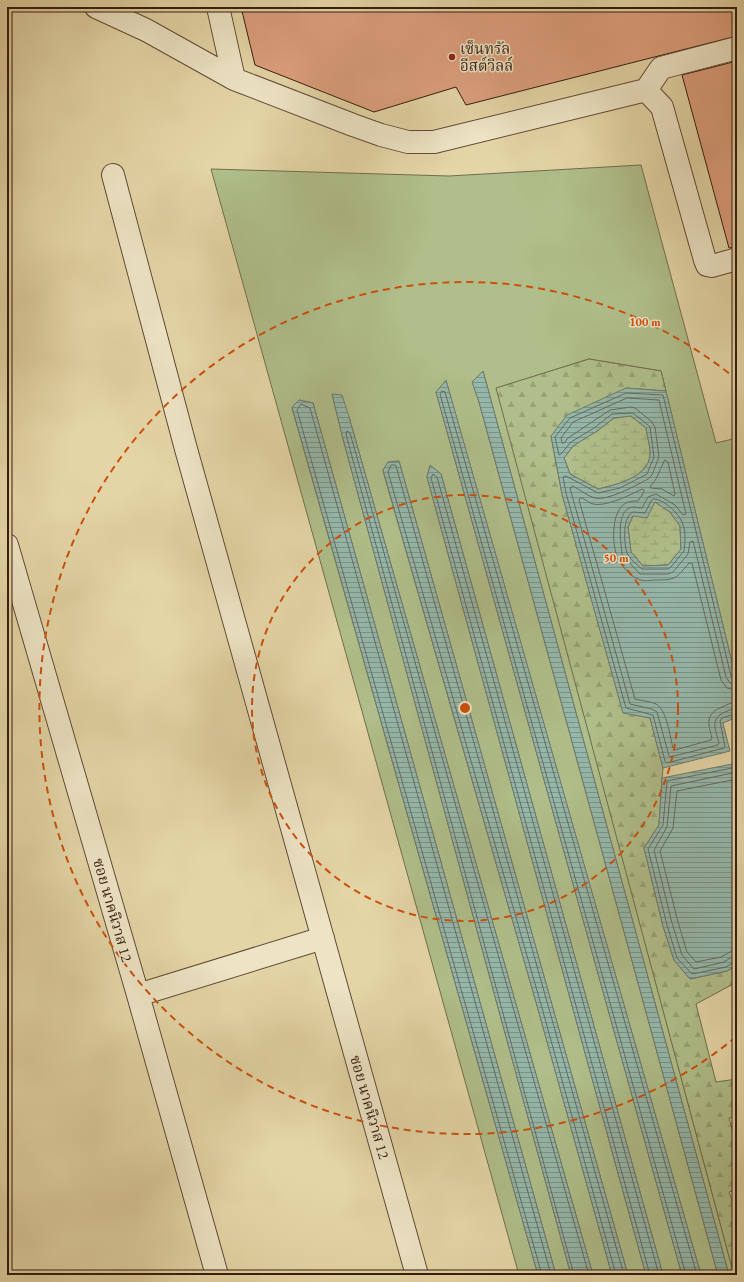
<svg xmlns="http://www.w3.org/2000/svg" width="744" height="1282" font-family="'EB Garamond','Noto Serif Thai',serif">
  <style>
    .green { fill: #afbe8a; stroke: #726d4e }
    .forest { fill: url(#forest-firs); stroke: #726d4e }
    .wetland { fill: url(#wetland-marsh); stroke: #726d4e }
    .water { fill: url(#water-rules); stroke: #6f7a6d; fill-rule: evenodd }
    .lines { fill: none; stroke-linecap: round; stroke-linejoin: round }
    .shore { stroke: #666a5e; stroke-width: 1 }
    .building { fill: #dc9f7d; stroke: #361c11 }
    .minor-casing { stroke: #624a36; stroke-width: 24 }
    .minor { stroke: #ede4c5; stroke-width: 22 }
    .ring { fill: none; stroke: #cd500d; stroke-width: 2; stroke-dasharray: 7 5 }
    .poi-dot { fill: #8f2418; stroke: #ede4c5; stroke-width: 1.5 }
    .labels { text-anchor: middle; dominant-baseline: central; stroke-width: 3; stroke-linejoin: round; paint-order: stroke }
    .poi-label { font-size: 15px; fill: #361c11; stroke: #ede4c5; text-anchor: start }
    .street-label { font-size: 15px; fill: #361c11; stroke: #ede4c5 }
    .centre { fill: #cd500d; stroke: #ede4c5; stroke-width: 2 }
    .ring-label { font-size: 12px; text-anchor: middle; font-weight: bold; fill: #cd500d; stroke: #ede4c5; stroke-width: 3; stroke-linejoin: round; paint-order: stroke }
  </style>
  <defs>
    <pattern id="forest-firs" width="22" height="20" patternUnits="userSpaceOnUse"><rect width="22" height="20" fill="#afbe8a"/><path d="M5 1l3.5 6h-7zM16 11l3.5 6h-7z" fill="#97a376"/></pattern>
    <pattern id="wetland-marsh" width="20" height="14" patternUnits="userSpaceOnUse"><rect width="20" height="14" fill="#afbe8a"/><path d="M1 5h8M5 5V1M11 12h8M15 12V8" fill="none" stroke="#97a376"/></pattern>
    <pattern id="water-rules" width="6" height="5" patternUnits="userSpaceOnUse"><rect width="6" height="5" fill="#95b8ab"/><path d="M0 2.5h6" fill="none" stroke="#7a958a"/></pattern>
  </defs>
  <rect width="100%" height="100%" fill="#e4d5a6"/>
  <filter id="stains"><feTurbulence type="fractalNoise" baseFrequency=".005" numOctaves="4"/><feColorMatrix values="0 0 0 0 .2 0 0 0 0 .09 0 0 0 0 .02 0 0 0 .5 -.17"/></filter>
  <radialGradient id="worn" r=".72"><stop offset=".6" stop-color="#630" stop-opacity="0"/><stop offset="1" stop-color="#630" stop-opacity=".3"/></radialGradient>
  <!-- green -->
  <path class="green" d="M 641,165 L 716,443 L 737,438 L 737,508 L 733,498 L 737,518 L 737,683 L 661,371 L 589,359 L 497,388 L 734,1275 L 729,1275 L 483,371 L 473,382 L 479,402 L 718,1275 L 701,1275 L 446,381 L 436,392 L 682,1275 L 663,1275 L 441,474 L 430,466 L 427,477 L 646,1275 L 628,1275 L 399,461 L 388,462 L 383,471 L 538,1009 L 612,1275 L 593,1275 L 349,417 L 332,394 L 343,439 L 571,1275 L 556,1275 L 313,403 L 299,400 L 292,408 L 538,1275 L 519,1275 L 211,169 L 449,176 Z"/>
  <!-- forest -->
  <path class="forest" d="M 589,359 L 661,371 L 666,391 L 626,388 L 551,436 L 562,494 L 623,712 L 650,718 L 663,768 L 662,778 L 659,825 L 644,848 L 663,926 L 674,960 L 690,979 L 727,971 L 737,965 L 737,982 L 696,1004 L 716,1082 L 737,1079 L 737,1117 L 729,1118 L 735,1139 L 737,1139 L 737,1189 L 729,1192 L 737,1214 L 737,1275 L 734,1275 L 496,388 Z"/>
  <!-- wetland -->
  <path class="wetland" d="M 631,416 L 646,428 C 647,436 651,449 650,456 C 647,478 615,485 598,489 L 570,474 L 564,458 L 573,446 L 597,431 L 614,418 Z
    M 655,502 L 670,512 L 680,526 L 681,550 L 668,565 L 643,566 L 631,552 L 628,527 L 633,516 Z"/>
  <!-- water -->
  <path class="water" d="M 483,371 L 729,1275 L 718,1275 L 479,402 L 472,382 Z
    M 446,380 L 701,1275 L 682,1275 L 436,392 Z
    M 626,388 L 666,391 L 737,683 L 737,717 L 723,723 L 730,751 L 663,768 L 650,718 L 623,713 L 562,494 L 551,436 L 567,415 ZM 631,416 L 646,428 C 647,436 651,449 650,456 C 647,478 615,485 598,489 L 570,474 L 564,458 L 573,446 L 597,431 L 614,418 ZM 655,502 L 670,512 L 680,526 L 681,549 L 668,565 L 643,566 L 631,552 L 628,527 L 633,516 L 647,518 Z
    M 332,394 L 342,395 L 349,417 L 593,1275 L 571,1275 L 343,439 Z
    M 299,400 L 313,403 L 556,1275 L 538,1275 L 292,407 Z
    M 399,461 L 628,1275 L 612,1275 L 538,1009 L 383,470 L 388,462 Z
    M 430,465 L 441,474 L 663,1275 L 646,1275 L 427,477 Z
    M 737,763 L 737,965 L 727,971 L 690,979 L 674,960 L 663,926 L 644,848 L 659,825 L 662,778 Z"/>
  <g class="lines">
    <!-- shore -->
    <path class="shore" d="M 665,460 L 668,462 L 675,494 L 674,496 L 662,489 L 651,488 L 650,487 L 656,479 Z
      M 654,499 C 664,499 681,515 683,525 C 686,532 685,543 684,551 L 671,567 L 668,569 L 642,569 C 637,565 629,558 627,553 C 624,543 622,517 633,512 L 645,513 L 651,501 Z
      M 737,679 L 733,679 L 731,676 L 663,395 L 626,393 L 570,418 L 555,437 L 559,455 L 561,454 L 571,442 L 594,428 L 612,414 L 633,413 L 648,425 L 650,427 L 654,457 L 647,474 L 620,488 L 598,493 L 566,476 L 563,477 L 566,493 L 626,708 L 653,715 L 665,761 L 667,763 L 724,748 L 725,747 L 720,721 L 722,718 L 737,713
      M 737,684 L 730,683 L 726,677 L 693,541 L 690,542 L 688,554 L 673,572 L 668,574 L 640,574 L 625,558 L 622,554 C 621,542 616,515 629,508 C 633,506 638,508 642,508 L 648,497 L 656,494 L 675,505 L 683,515 L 686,514 L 659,400 L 627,398 L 573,422 L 561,438 L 562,443 L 564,443 L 568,438 L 610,410 L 631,407 L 635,408 L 651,421 L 655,427 L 659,457 L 652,475 L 648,479 C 637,485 608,501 595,498 C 588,496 580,490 573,486 L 570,488 L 630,704 L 652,709 L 657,712 L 669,756 L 670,757 L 718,745 L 719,743 C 716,730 709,719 725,712 C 729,710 732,709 737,708
      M 737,690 L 727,688 L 721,680 L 692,563 L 689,563 C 676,578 677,580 656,580 C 650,580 643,582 638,579 C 631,577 620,564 617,557 C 612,543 611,511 626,503 C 630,501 634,501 638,501 L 644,492 L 644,490 L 642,489 C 630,495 606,507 593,504 C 589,503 586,500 582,498 L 580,498 L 579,500 L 635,699 C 642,701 650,701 656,704 C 667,710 670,737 673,748 L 675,750 L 711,740 L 712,738 C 708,724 705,714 722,707 C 727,705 731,702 737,702
      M 737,767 L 667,781 L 663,825 L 648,849 L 667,925 L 677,958 L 692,974 L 726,967 L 734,962 L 737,962
      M 737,772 L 671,786 L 667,827 L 654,850 L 672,923 L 682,955 L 694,969 L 724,962 L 732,957 L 737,957
      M 737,779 L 677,791 L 673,828 L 660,851 L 678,922 L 687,952 L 696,962 L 721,957 L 730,952 L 737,951
      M 542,1275 L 297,410 L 301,404 L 310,408 L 551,1275
      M 574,1275 L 347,438 L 346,433 L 347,431 L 350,433 L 589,1275
      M 616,1275 L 542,1008 L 388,472 L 391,465 L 395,465 L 396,466 L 624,1275
      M 650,1275 L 431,478 L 433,474 L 437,477 L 659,1275
      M 686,1275 L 440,394 L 442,391 L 445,392 L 697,1275"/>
  </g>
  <!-- building -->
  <path class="building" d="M 241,7 L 737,7 L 737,36 L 466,105 L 456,87 L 374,112 L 255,65 Z
    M 737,61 L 737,247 L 729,248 L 682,75 Z"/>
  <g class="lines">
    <defs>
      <path id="minor" d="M 96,7 L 146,30 L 234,79
        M 218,7 L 234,79 L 353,125 L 381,135 L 408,142 L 434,142 L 646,90 L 662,107 L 705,260 L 707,265 L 712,266 L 737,259
        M 646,90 L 661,68 L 737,48
        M 113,175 L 186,449 L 417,1275
        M 7,545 L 138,995 L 217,1275
        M 138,995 L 323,938"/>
    </defs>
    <!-- minor casing -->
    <use href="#minor" class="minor-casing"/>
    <!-- minor -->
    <use href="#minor" class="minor"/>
  </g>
  <!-- distance rings -->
  <g class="ring">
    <circle cx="465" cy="708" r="213"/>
    <path d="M736 1037A426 426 0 1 1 736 379"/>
  </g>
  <!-- markers -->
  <circle class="poi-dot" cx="452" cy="57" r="4"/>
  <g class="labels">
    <!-- poi labels -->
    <g class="poi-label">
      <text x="460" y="48">เซ็นทรัล<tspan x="460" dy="17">อีสต์วิลล์</tspan></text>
    </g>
    <!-- street labels -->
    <g class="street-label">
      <text transform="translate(113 910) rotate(74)">ซอย นาคนิวาส 12</text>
      <text transform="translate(370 1107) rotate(74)">ซอย นาคนิวาส 12</text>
    </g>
  </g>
  <circle cx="465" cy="708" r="6" class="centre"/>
  <g class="ring-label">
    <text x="645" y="326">100 m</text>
    <text x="616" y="562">50 m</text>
  </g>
  <!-- margin -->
  <rect width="744" height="1282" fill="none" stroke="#e4d5a6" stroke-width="24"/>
  <rect x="8" y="8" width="728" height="1266" fill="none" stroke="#361c11" stroke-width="2"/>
  <rect x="12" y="12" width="720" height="1258" fill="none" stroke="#361c11"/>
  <rect width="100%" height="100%" filter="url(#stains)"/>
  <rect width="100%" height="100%" fill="url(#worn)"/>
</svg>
